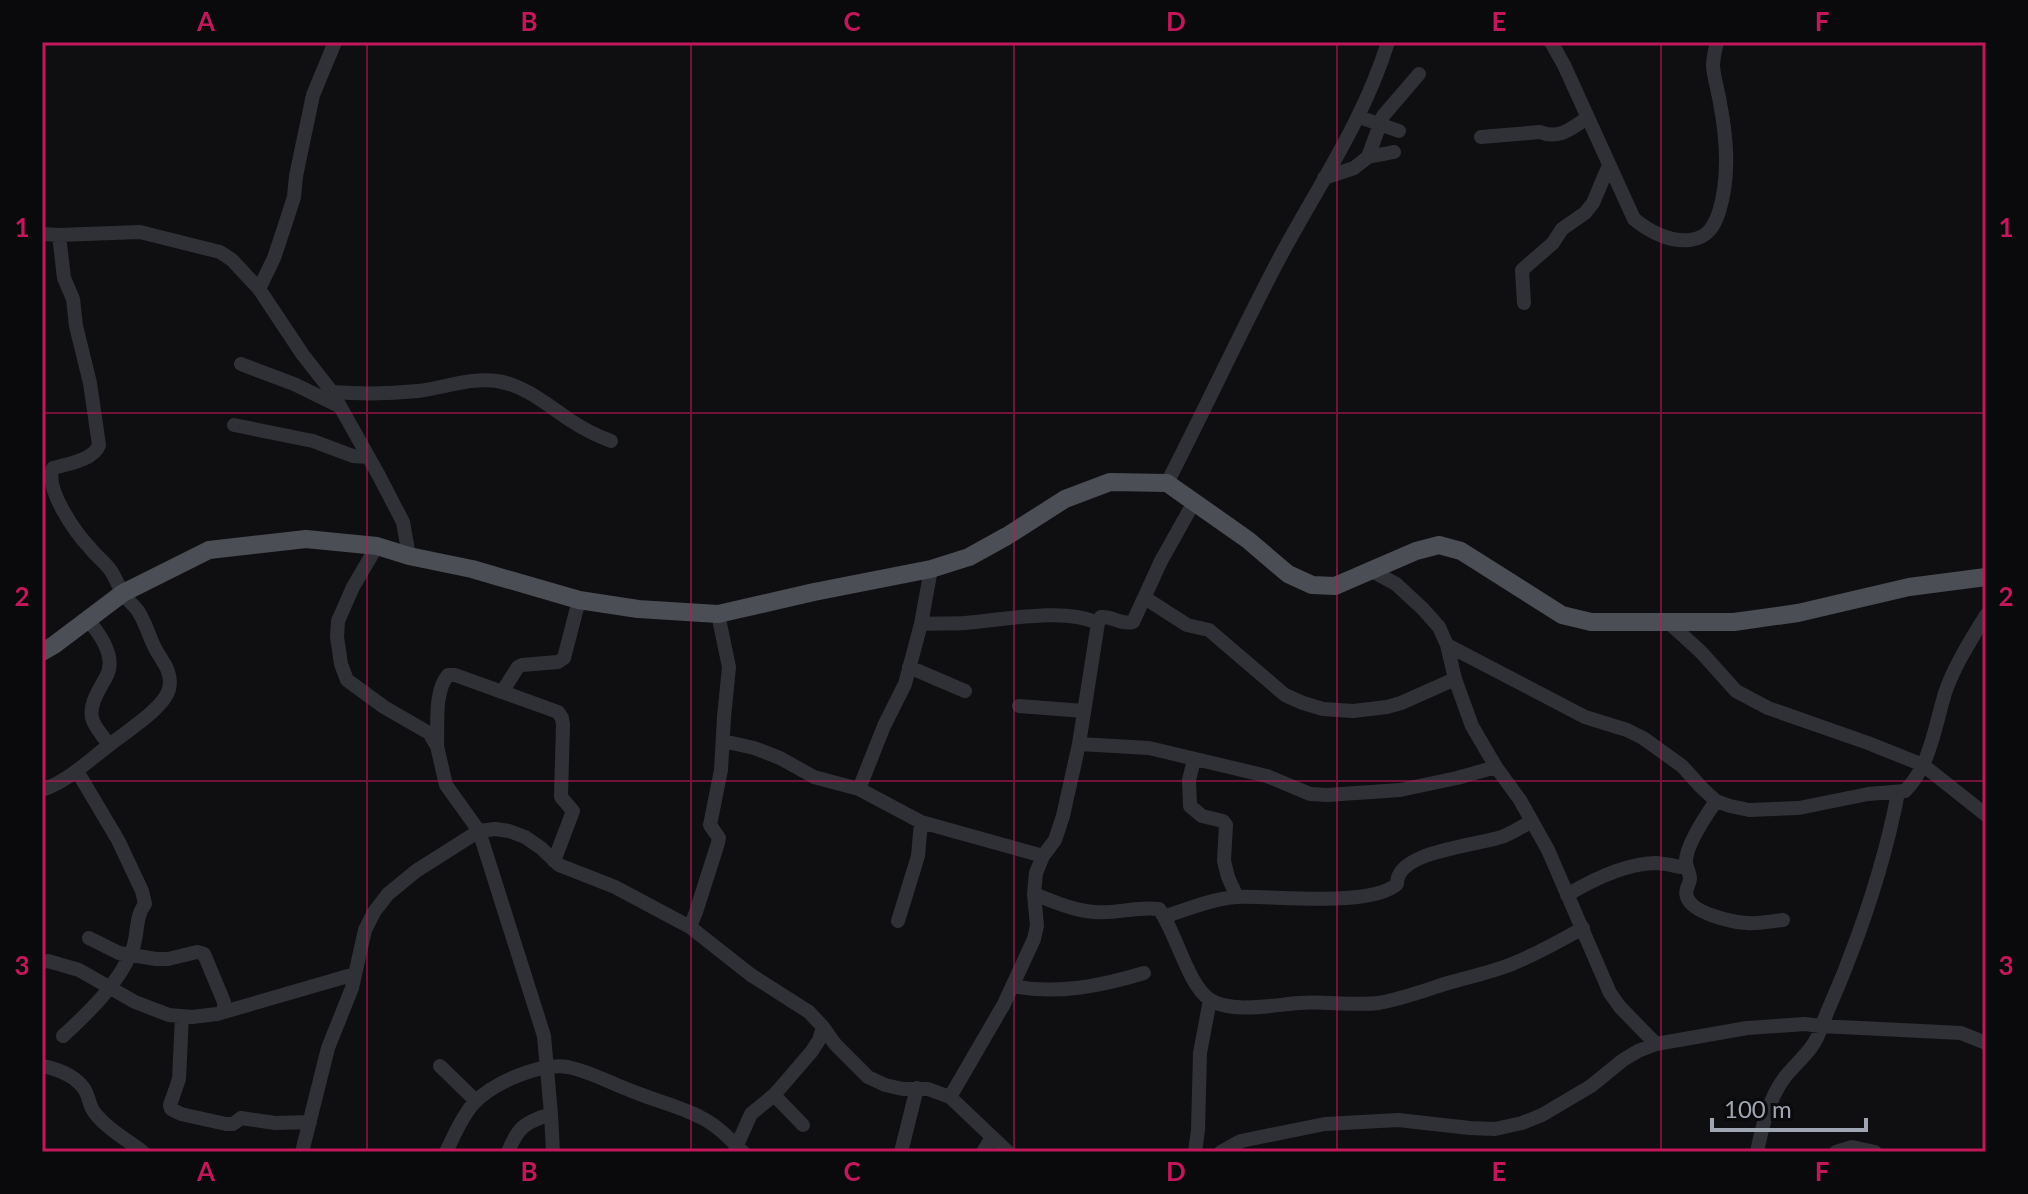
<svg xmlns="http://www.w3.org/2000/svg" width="2028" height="1194" font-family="Lato,sans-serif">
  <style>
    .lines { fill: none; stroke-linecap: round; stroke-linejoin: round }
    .minor { stroke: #303136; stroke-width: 14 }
    .major { stroke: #4c4e55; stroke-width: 18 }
    .grid { fill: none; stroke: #c2185b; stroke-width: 2; stroke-opacity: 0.55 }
    .neatline { fill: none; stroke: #c2185b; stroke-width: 3 }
    .grid-label { font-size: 26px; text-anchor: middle; font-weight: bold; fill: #c2185b }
  </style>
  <rect width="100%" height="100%" fill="#0f0f11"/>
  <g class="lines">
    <!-- minor -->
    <path class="minor" d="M 1551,42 L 1564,65 L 1634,219 C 1650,232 1669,242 1690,240 C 1707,238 1714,227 1719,212 C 1730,176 1727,139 1720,103 C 1718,90 1714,79 1713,66 C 1713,58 1715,50 1717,42
      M 1359,117 L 1399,131
      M 1481,137 L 1540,132 C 1559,140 1572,128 1587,118
      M 1368,157 L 1383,116 L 1419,74
      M 1324,178 L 1354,168 L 1368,157 L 1394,152
      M 42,234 L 59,235 L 140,232 L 220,252 L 232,260 L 259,289 L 303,355 L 332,392 L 378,474 L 403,522 L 409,556
      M 259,289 L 274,258 L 284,228 L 294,197 L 296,176 L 313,95 L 335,42
      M 1524,303 L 1522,270 L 1553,243 L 1562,229 L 1585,213 L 1593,203 L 1609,165
      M 241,364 L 294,384 L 339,406
      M 332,392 C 360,394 389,394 418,391 C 444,388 470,377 497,381 C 525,385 550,407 573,422 C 585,430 598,436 611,441
      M 234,425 L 313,441 L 353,456 L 368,457
      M 1167,483 C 1205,409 1240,333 1279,259 C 1317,188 1364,120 1388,42
      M 377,546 L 353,587 L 338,621 L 337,637 L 341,664 L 347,680 L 384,707 L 429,733 L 437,746 L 446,785 L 479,831 L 544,1036 L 551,1114 L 553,1152
      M 1372,571 L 1396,584 L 1423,609 L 1439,627 L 1447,645 L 1455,679 L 1472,726 L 1496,767 L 1520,800 L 1548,850 L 1610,993 L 1620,1007 L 1656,1044
      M 1145,598 L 1187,625 L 1209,630 L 1285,695 L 1303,703 L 1323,709 L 1353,711 L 1387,707 L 1401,703 L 1455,679
      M 88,620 C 100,634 117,658 106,677 C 100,689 89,703 92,718 C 94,727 104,737 109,745
      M 1668,622 L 1701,652 L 1736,691 L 1768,708 L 1868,743 L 1923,765 L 1986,815
      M 921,624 C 935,623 950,624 965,623 C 1003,620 1063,607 1098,623
      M 1447,645 L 1585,717 L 1627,730 L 1643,738 L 1682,766 L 1701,787 L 1716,801 L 1730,806 L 1749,810 L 1799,808 L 1868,794 L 1905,791 C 1930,766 1935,726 1945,693 C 1954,666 1971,640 1986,615
      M 909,667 L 965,691
      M 502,692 L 518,667 L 522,665 L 558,662 L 564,658 L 579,600
      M 1019,706 L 1084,711
      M 723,741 L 754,748 L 780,758 L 814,777 L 859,789 L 921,822 L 1043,856
      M 1079,744 L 1149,748 L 1267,776 L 1310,794 L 1327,795 L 1400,790 L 1457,778 L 1496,767
      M 437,745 C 438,723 434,692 448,675 L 455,675 L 558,712 L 562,718 L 563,725 L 561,797 L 573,811 L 554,861
      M 1194,760 L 1189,780 L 1190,806 L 1202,816 L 1223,821 L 1226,825 L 1224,861 L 1228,877 L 1237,897
      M 859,789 L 884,726 L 905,684 L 921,624 L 931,569
      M 42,790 C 70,780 89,760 112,743 C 127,731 165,707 169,689 C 173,673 163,662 156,650 C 149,637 146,623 138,611 C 133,604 126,599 122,592 C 118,585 115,577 111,571 C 105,562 96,556 90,548 C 76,533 44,489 53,468 C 67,464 94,460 99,445 L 90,383 L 76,326 L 73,299 L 64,278 L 59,235
      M 1716,801 C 1707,814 1686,845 1686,861 C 1686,867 1690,873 1690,879 C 1689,887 1684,889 1687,897 C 1692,913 1731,922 1747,923 C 1758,924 1772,921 1783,920
      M 1034,894 C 1053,901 1074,911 1095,912 C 1116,914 1138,906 1159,909 C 1176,932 1188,985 1209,999 C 1230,1014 1274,1005 1299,1003 C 1325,1001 1352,1006 1378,1003 C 1402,999 1425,990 1448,983 C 1469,977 1492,972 1512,964 C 1537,954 1560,941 1583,928
      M 1567,895 C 1592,880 1624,864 1655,863 C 1663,863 1671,865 1680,867 L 1686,863
      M 1164,917 C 1187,909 1212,899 1236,897 C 1273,895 1370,908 1397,884 C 1396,850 1479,846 1504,836 C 1514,832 1523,826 1532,821
      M 898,921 L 918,856 L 921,822
      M 690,927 L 696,912 L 718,843 L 719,838 L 710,825 L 721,770 L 724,717 L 729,667 L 718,614
      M 89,938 L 119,953 L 156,959 L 168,959 L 197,952 L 204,954 L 224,1002 L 224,1012
      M 42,962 L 48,961 L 79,970 L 135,1002 L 169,1015 L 192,1017 L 217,1014 L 355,974
      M 1012,986 C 1057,995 1101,986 1144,973
      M 182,1016 L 179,1079 L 170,1105 L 171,1109 L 181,1114 L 226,1124 L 233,1124 L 241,1118 L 275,1123 L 310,1122
      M 63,1036 C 89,1012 117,985 131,953 C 139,937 134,918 145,904 L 142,891 L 118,840 L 77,771
      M 42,1066 C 58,1069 75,1075 85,1090 C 89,1097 89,1105 94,1112 C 106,1128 127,1140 143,1152
      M 440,1066 L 476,1101
      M 774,1095 L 803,1125
      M 950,1097 L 1004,1004 L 1034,939 L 1037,926 L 1034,894 L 1036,873 L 1043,856 L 1055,840 L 1063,816 L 1079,744 L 1098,623 L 1101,617 C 1112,616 1122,625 1133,622 L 1161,561 L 1194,502
      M 302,1152 L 328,1048 L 352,988 L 365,930 L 374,912 L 388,894 L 416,871 L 479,831 L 495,829 L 509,831 L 525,837 L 541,848 L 559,865 L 615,887 L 690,927 L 751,975 L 809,1012 L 823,1027 L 835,1044 L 868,1077 L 885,1085 L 903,1089 L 928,1089 L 950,1097 L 1008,1152
      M 446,1152 C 454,1136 461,1118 473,1104 C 492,1083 541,1062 568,1067 C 592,1072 614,1085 637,1093 C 657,1101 681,1107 700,1117 C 717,1125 730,1139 743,1152
      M 508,1152 C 518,1126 526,1122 551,1114
      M 734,1152 L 751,1114 L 774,1095 L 788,1079 L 812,1051 L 819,1040 L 823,1027
      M 901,1152 L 917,1088
      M 983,1152 L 992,1137
      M 1195,1152 L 1198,1130 L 1200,1053 L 1210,1000
      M 1221,1152 L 1241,1141 L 1325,1124 L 1398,1120 L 1470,1128 L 1495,1129 L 1522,1123 L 1542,1115 L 1591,1086 L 1623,1060 L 1638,1051 L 1656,1044 L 1747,1028 L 1805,1024 L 1820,1026 L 1961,1033 L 1986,1043
      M 1757,1152 C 1762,1127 1769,1098 1785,1077 C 1796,1063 1813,1050 1819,1033 C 1828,1008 1840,984 1849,959 C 1870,905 1887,850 1898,793
      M 1836,1152 L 1852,1147 L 1875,1152"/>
    <!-- major -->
    <path class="major" d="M 42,652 L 54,645 L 123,593 L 209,550 L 306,539 L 377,546 L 409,556 L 472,569 L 579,600 L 638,609 L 718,614 L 814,592 L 931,569 L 969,557 L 1007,536 L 1065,499 L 1110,482 L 1167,483 L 1248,540 L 1288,574 L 1312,585 L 1335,586 L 1416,551 L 1439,545 L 1461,551 L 1562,615 L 1591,622 L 1734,622 L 1798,613 L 1909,587 L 1986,577"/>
  </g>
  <!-- grid -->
  <path class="grid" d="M 367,42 L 367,1152M 691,42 L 691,1152M 1014,42 L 1014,1152M 1337,42 L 1337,1152M 1661,42 L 1661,1152M 42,413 L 1986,413M 42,781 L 1986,781"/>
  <!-- border -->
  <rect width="2028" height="1194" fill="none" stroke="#0a0a0c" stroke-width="88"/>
  <!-- scale -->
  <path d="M1712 1118v12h154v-12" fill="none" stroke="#a0a5b2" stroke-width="4"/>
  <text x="1724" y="1118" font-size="24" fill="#a0a5b2" stroke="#0a0a0c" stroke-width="6" paint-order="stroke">100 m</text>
  <rect x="44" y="44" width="1940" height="1106" class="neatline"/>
  <g class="grid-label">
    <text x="206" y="31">A</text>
    <text x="529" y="31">B</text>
    <text x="852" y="31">C</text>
    <text x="1176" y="31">D</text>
    <text x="1499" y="31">E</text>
    <text x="1822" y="31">F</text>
    <text x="22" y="237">1</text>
    <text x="2006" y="237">1</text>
    <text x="22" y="606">2</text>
    <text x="2006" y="606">2</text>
    <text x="22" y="975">3</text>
    <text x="2006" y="975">3</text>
    <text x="206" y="1181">A</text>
    <text x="529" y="1181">B</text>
    <text x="852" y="1181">C</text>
    <text x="1176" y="1181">D</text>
    <text x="1499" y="1181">E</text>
    <text x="1822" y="1181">F</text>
  </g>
</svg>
